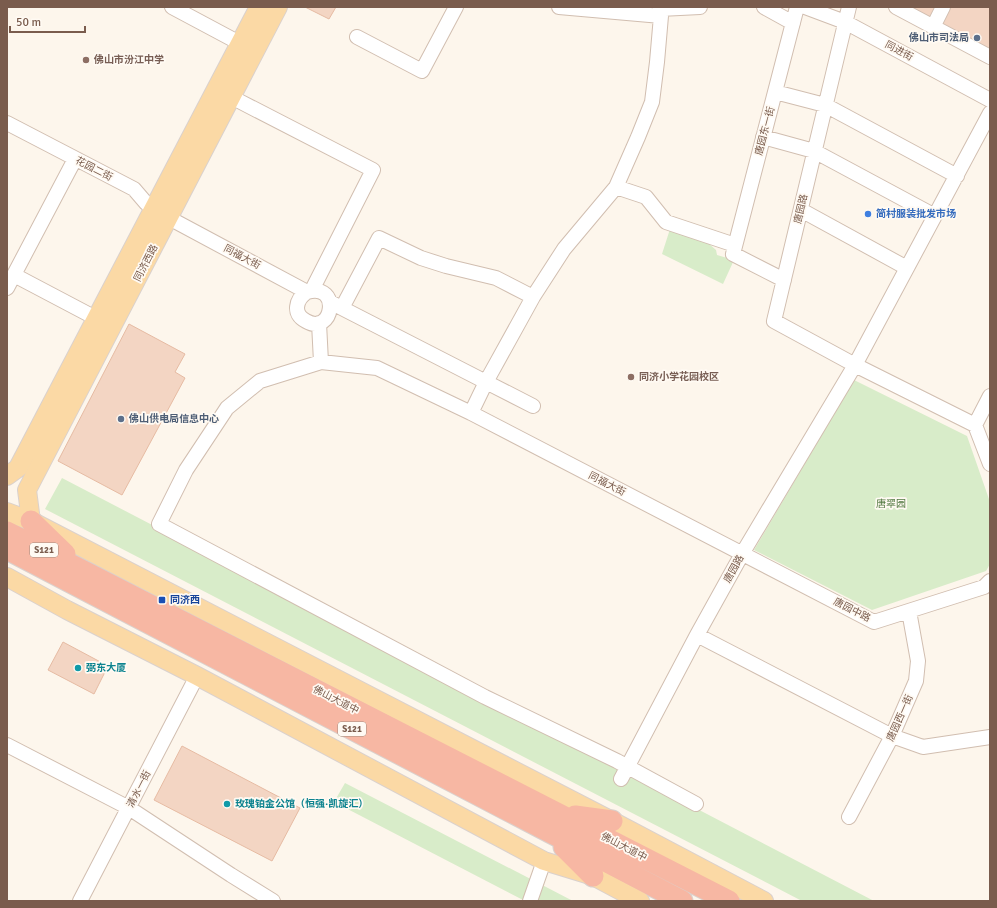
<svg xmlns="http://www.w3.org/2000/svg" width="997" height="908" font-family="Signika,'Noto Sans SC',sans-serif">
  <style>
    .green { fill: #d8ecc9 }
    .building { fill: #f3d5c3; stroke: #e6bba3 }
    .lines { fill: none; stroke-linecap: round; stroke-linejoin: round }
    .minor-casing { stroke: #d1beb0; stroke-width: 16 }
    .major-casing { stroke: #dad1cd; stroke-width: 20 }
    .highway-casing { stroke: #dad1cd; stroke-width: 23 }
    .minor { stroke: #fff; stroke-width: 14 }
    .major { stroke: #fbd9a5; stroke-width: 18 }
    .highway { stroke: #f7b7a3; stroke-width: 21 }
    .service-dot { fill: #5c6f8a; stroke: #fffaf3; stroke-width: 1.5 }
    .education-dot { fill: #8d6e63; stroke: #fffaf3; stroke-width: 1.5 }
    .shop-dot { fill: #3f7fe0; stroke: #fffaf3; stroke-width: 1.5 }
    .transit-dot { fill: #1a4fb4; stroke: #fffaf3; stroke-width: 1.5 }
    .culture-dot { fill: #0f9aa8; stroke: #fffaf3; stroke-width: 1.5 }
    .labels { text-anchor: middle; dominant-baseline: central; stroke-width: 3.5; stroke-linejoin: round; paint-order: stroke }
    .shield { fill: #fffaf3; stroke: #a28b7f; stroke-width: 1 }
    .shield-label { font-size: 9px; font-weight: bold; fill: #7a5c4d }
    .service-label { font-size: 10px; font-weight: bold; fill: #4e5e75; stroke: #fffaf3; text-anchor: end }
    .street-label { font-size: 10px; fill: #7a5c4d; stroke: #fffaf3 }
    .education-label { font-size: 10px; font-weight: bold; fill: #785e54; stroke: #fffaf3; text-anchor: start }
    .shop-label { font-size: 10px; font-weight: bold; fill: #366cbe; stroke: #fffaf3; text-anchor: start }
    .park-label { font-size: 10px; fill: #537a41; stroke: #fffaf3 }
    .transit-label { font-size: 10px; font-weight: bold; fill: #164399; stroke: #fffaf3; text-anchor: start }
    .culture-label { font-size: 10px; font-weight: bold; fill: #0d838f; stroke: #fffaf3; text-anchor: start }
  </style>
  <rect width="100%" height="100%" fill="#fdf6ec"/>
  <!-- green -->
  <path class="green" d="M 670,229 L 707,242 L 716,250 L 717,255 L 734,260 L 723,284 L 662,254 Z
    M 854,380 L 967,436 L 990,502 L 990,564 L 986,571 L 872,610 L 754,550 Z
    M 62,478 L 874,901 L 802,901 L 45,509 Z
    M 345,783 L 573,901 L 525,901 L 334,802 Z"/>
  <!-- building -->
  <path class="building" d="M 305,7 L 336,7 L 329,19 Z
    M 907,7 L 942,7 L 935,22 Z
    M 947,7 L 990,7 L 990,52 L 938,24 Z
    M 129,324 L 185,354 L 175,372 L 185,378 L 122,495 L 58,461 Z
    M 63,642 L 108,666 L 94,694 L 48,670 Z
    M 182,746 L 300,808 L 272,861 L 154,800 Z"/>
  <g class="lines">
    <defs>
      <path id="minor" d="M 172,7 L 232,39
        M 559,7 L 661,16
        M 764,7 L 793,23
        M 805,7 L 845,22 L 990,100
        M 849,7 L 774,321 L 855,365 L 975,425 L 990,464
        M 896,7 L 990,57
        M 660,9 L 700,7
        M 933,27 L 943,7
        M 357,37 L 422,71 L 456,7
        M 775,92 L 825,105 L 957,176
        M 239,101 L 373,170 L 312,290
        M 7,123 L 134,189 L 146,203 L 153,209 L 169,218 L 307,292 C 342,282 333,337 306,321 C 292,314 296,299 307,292
        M 763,137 L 814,151 L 935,216
        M 616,187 L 646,197 L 666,222 L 735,245
        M 801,210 L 907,268
        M 14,275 L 88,314
        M 784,280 L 733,254 L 797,7
        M 7,288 L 75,159
        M 330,302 L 486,382 L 471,413 L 874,622 L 984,587 L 990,581
        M 342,308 L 379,238 L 421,258 L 446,266 L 496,278 L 533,297 L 564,249 L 616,187 L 638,137 L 652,102 L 657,62 L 661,16 L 660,7
        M 319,323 L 321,362
        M 533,406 L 486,382 L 533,297
        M 471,413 L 377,368 L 321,362 L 260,381 L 227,408 L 186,470 L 159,524 L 485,697 L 617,761 L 696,804
        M 975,425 L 990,396
        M 697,635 L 892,736 L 923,747 L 990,737
        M 7,745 L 129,808 L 231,875 L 273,901
        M 621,779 L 697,635 L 742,554 L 855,365 L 990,113
        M 849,817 L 892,736 L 916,681 L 918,661 L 909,611
        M 80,901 L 197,676
        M 530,901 L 544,861"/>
      <path id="major" d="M 7,476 L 18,468 L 259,7
        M 7,512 L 31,521 L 612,821 L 764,901
        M 31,521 L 27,490 L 278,7
        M 7,577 L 67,610 L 197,676 L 544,861 L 593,876 L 640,901"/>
      <path id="highway" d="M 31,521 L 65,554
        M 7,532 L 729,901
        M 7,549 L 682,901
        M 575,816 L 612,821
        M 564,847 L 593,876"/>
    </defs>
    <!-- minor casing -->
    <use href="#minor" class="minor-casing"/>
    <!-- major casing -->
    <use href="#major" class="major-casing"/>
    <!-- highway casing -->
    <use href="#highway" class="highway-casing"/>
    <!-- minor -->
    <use href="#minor" class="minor"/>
    <!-- major -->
    <use href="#major" class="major"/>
    <!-- highway -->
    <use href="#highway" class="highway"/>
  </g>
  <!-- markers -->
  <g class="service-dot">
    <circle cx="977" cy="38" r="4"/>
    <circle cx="121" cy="419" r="4"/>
  </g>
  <g class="education-dot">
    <circle cx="86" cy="60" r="4"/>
    <circle cx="631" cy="377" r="4"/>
  </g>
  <circle class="shop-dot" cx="868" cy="214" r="4"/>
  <rect class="transit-dot" x="158" y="596" width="8" height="8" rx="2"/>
  <g class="culture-dot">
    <circle cx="78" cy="668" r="4"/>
    <circle cx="227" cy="804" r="4"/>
  </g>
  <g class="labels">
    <!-- shield labels -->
    <g class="shield">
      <rect x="30" y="543" width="28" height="14" rx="3"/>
      <rect x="338" y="722" width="28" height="14" rx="3"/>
    </g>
    <g class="shield-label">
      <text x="44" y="550">S121</text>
      <text x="352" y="729">S121</text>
    </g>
    <!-- service labels -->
    <g class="service-label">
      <text x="969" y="38">佛山市司法局</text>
      <text x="129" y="419" text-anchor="start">佛山供电局信息中心</text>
    </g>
    <!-- street labels -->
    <g class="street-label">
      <text transform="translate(899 51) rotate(28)">同进街</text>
      <text transform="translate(765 131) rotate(-75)">唐园东一街</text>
      <text transform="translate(94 169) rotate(27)">花园二街</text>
      <text transform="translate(801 209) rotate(-77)">唐园路</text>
      <text transform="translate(242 257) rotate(28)">同福大街</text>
      <text transform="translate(146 263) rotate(-63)">同济西路</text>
      <text transform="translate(607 484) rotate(27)">同福大街</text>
      <text transform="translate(734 569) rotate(-61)">唐园路</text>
      <text transform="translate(852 610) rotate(27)">唐园中路</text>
      <text transform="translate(336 700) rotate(27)">佛山大道中</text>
      <text transform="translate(900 718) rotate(-66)">唐园西一街</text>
      <text transform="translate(139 789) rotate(-63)">清水一街</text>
      <text transform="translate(624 847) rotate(27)">佛山大道中</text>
    </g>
    <!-- education labels -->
    <g class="education-label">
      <text x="94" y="60">佛山市汾江中学</text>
      <text x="639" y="377">同济小学花园校区</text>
    </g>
    <!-- shop labels -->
    <g class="shop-label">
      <text x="876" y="214">简村服装批发市场</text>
    </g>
    <!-- park labels -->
    <g class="park-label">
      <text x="891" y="504">唐翠园</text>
    </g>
    <!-- transit labels -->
    <g class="transit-label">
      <text x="170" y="600">同济西</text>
    </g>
    <!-- culture labels -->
    <g class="culture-label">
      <text x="86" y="668">弼东大厦</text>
      <text x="235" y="804">玫瑰铂金公馆（恒强·凯旋汇）</text>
    </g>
  </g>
  <!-- border -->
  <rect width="997" height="908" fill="none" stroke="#7a5c4d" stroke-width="16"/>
  <!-- scale -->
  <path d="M10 26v6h75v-6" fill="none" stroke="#7a5c4d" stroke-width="2"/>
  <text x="16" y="26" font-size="12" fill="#7a5c4d" stroke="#fffaf3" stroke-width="3" paint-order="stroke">50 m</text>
</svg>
